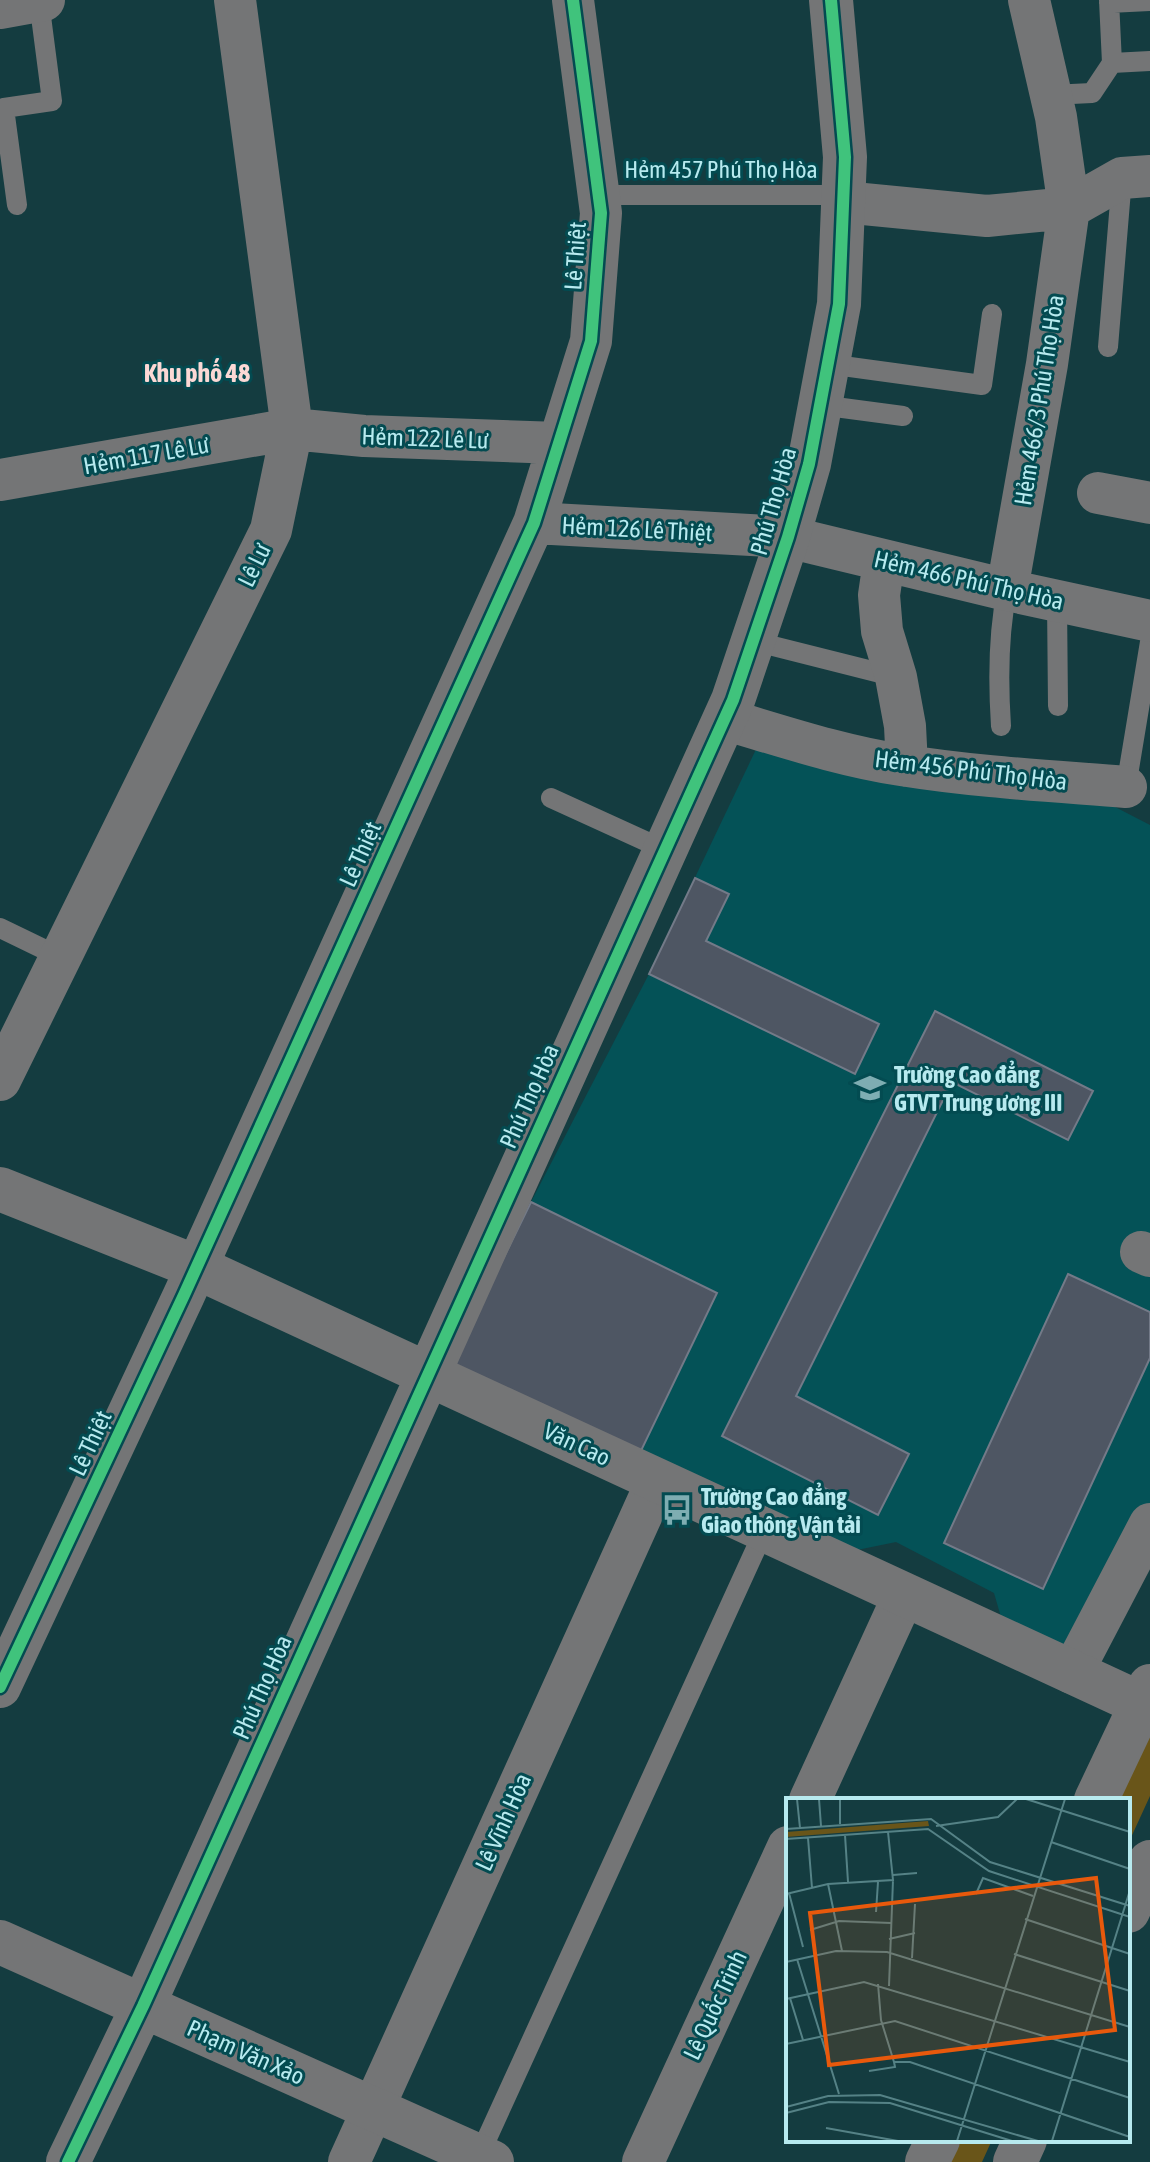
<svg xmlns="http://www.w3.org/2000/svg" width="1150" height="2162" font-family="'Asap Condensed',sans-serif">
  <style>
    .built { fill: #045257 }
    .green { fill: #695519 }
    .building { fill: #4e5663; stroke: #737a88; stroke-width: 2 }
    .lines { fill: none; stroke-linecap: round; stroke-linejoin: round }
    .service { stroke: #747576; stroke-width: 20 }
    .minor { stroke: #747576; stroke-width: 42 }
    .tertiary { stroke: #747576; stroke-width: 44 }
    .cycleway-casing { stroke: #034b51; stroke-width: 17 }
    .cycleway { stroke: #40c37c; stroke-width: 12 }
    .labels { text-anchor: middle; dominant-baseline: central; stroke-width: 6; stroke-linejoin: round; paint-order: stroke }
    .street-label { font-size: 24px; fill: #b7eaef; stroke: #034b51 }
    .poi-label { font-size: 24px; font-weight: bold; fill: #b7eaef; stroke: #034b51; text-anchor: start }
    .neighbourhood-label { font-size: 26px; font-weight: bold; fill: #fbd8d5; stroke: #034b51 }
    .inset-road { fill: none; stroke: #558286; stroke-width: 2 }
    .view { fill: #e8590c; fill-opacity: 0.15; stroke: #e8590c; stroke-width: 4 }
    .inset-edge { fill: none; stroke: #b7eaef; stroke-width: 4 }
  </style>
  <rect width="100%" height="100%" fill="#143c40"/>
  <!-- built -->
  <path class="built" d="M 760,741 L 1090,794 L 1150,825 L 1150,1561 L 1097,1663 L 1003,1624 L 994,1593 L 896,1542 L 857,1550 L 451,1365 L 531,1202 L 649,974 Z"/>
  <!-- green -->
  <path class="green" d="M 1150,1733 L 1150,1796 L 1128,1844 L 1128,1800 L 1117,1800 Z
    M 956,2140 L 992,2140 L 982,2162 L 946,2162 Z"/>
  <!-- building -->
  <path class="building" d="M 695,878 L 729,894 L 706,941 L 879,1024 L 855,1074 L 649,974 Z
    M 935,1011 L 1093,1091 L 1068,1140 L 952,1082 L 796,1396 L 909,1454 L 878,1515 L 722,1436 Z
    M 531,1202 L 717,1293 L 638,1457 L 451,1365 Z
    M 1068,1274 L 1150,1312 L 1150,1358 L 1043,1589 L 944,1543 Z"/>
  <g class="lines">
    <!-- service -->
    <path class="service" d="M 1109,3 L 1150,1
      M 1112,63 L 1150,61
      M 1051,95 L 1092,93 L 1112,63 L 1109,0
      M 598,195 L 843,195
      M 17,205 L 4,108 L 52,101 L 39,1
      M 1108,347 L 1122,178
      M 828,364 L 982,385 L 992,314
      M 820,405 L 903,416
      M 1057,601 L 1058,706
      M 753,641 L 896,677
      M 1001,726 C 998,681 998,635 1007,590
      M 1126,787 L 1150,642
      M 551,798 L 665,850
      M 0,928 L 60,957
      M 478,2158 L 764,1531"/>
    <!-- minor -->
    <path class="minor" d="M 0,8 L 44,0
      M 843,202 L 987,216 L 1069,208 L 1122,178 L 1150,176
      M 0,480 L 292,429 L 364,436 L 559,443
      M 1098,493 L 1150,503
      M 534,523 L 788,537 L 1007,590 L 1150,621
      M 884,561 L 879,595 L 882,631 L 896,677 L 905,726 L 907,766
      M 1007,590 L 1047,364 L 1069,208 L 1056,117 L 1029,0
      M 724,719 C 782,736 841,756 901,765 C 976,777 1051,781 1126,787
      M 0,1080 L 271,530 L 292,429 L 235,0
      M 1141,1252 L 1150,1256
      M 1072,1673 L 1150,1524
      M 0,1687 L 184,1295 L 534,523 L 591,341 L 601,213 L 573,0
      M 810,1800 L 898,1608 L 907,1597
      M 349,2162 L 657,1481
      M 643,2162 L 788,1847"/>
    <!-- tertiary -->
    <path class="tertiary" d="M 0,1189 L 196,1267 L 1150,1708
      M 1096,1800 L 1150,1686
      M 1128,1911 L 1150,1862
      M 0,1942 L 492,2162
      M 68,2162 L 143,2006 L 733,700 L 788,537 L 809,464 L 839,304 L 845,157 L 831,0
      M 927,2162 L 938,2140
      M 1015,2162 L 1025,2140"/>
    <defs>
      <path id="cycleway" d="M 0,1687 L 184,1295 L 534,523 L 591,341 L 601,213 L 573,0
        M 68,2162 L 143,2006 L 733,700 L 788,537 L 809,464 L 839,304 L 845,157 L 831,0"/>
    </defs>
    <!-- cycleway casing -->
    <use href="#cycleway" class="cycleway-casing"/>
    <!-- cycleway -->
    <use href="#cycleway" class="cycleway"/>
  </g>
  <!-- icons -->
  <defs>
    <symbol id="university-bare" viewBox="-9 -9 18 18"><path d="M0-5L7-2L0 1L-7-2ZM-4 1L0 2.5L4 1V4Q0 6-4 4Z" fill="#7eadb2" stroke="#034b51" stroke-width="2.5" paint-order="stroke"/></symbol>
    <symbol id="bus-bare" viewBox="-9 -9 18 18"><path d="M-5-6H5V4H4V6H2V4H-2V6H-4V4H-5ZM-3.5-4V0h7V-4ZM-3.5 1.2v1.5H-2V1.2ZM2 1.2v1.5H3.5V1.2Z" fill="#7eadb2" stroke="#034b51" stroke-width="2.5" paint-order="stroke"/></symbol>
  </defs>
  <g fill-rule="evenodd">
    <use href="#university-bare" x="848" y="1066" width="44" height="44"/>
    <use href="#bus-bare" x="655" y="1488" width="44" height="44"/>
  </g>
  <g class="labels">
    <!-- street labels -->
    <g class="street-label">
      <text x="721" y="169">Hẻm 457 Phú Thọ Hòa</text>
      <text transform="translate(575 256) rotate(-86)">Lê Thiệt</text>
      <text transform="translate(1039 400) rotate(-81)">Hẻm 466/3 Phú Thọ Hòa</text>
      <text transform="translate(425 438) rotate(2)">Hẻm 122 Lê Lư</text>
      <text transform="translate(146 455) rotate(-10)">Hẻm 117 Lê Lư</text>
      <text transform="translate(773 501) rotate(-74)">Phú Thọ Hòa</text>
      <text transform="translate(637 529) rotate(3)">Hẻm 126 Lê Thiệt</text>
      <text transform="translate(254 565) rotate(-64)">Lê Lư</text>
      <text transform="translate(969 580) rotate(13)">Hẻm 466 Phú Thọ Hòa</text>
      <text transform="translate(971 770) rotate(7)">Hẻm 456 Phú Thọ Hòa</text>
      <text transform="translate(360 854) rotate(-66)">Lê Thiệt</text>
      <text transform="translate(529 1096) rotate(-66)">Phú Thọ Hòa</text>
      <text transform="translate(90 1443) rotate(-65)">Lê Thiệt</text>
      <text transform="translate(577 1444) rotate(25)">Văn Cao</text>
      <text transform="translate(262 1687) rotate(-66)">Phú Thọ Hòa</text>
      <text transform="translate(503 1822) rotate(-66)">Lê Vĩnh Hòa</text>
      <text transform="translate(715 2005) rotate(-65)">Lê Quốc Trinh</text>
      <text transform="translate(246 2052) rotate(24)">Phạm Văn Xảo</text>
    </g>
    <!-- poi labels -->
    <g class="poi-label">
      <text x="894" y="1074">Trường Cao đẳng<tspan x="894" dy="28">GTVT Trung ương III</tspan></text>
      <text x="701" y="1496">Trường Cao đẳng<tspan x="701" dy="28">Giao thông Vận tải</tspan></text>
    </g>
    <!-- neighbourhood labels -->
    <g class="neighbourhood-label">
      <text x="197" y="373">Khu phố 48</text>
    </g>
  </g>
  <!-- overview -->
  <g transform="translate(786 1798)">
    <rect width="344" height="344" fill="#143c40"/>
    <path d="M 142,23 L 143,28 L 0,39 L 0,34 Z" fill="#695519"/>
    <path class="inset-road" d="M 11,1 L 14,30M 33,1 L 35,28M 240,1 L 344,34M 54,26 L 54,1M 150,28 L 212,19 L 231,1M 0,31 L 145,21 L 204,64 L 344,108M 59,37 L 62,84M 22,40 L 26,90M 0,41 L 142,31 L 203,73 L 344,119M 265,44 L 344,71M 107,77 L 131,75M 42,86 L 56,153M 3,95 L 17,149M 0,96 L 42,86 L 107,82 L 102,34M 190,96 L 197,80 L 247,98M 90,114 L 92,84M 239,121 L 344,156M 24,132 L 53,123 L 105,125M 103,141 L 129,135M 228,156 L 344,193M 126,160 L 129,106M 11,161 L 53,296M 0,164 L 50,153 L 101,154 L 344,229M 92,186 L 95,222 L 108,264M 103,188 L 107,82M 4,200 L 17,242M 0,201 L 78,184 L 344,264M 0,246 L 109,223 L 344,300M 108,264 L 124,264 L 344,339M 83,273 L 109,269 L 108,264M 0,309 L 42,298 L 94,297 L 252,343M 0,315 L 43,304 L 104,305 L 226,343M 40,330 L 112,343M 171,343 L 279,1M 266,343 L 344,92"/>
    <path class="view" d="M 310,80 L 329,232 L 43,267 L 24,115 Z"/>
    <rect width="344" height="344" class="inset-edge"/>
  </g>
</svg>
